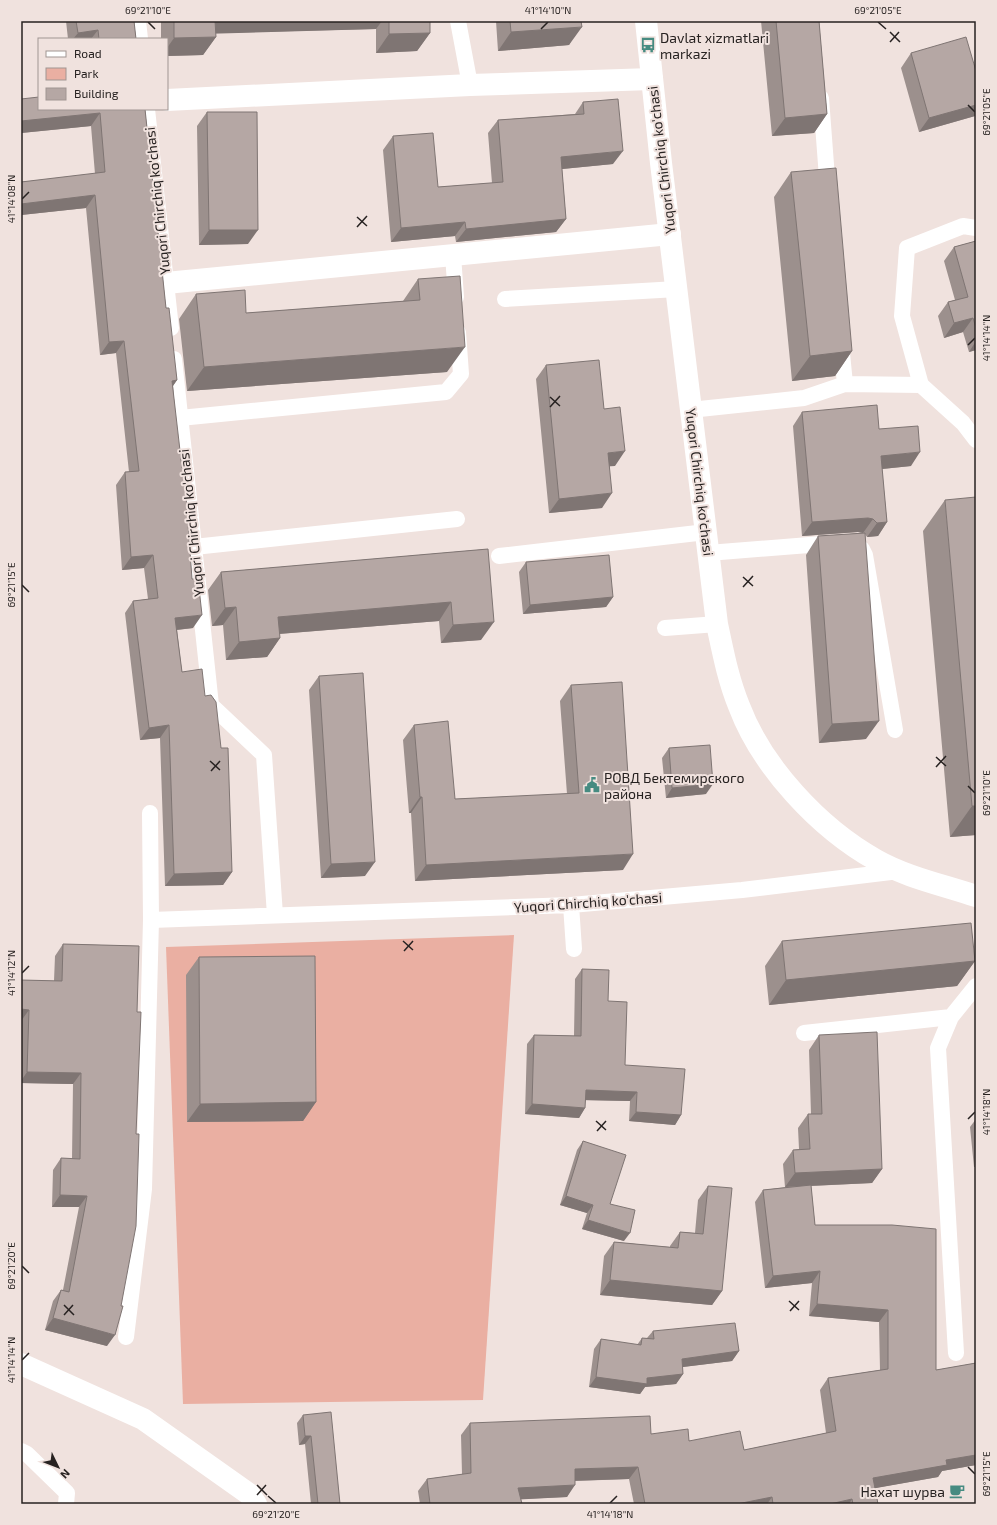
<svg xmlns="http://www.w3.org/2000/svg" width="997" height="1525" font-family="'Exo 2',sans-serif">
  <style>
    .green { fill: #eaafa2 }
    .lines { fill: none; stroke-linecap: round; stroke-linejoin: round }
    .lane { stroke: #fff; stroke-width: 16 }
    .street { stroke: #fff; stroke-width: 22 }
    .secondary { stroke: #fff; stroke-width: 22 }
    .wall { fill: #9c908d }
    .shaded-wall { fill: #7f7573 }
    .building { fill: #b5a7a4; stroke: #7f7573 }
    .ticks { fill: none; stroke: #272221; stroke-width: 1.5 }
    .labels { text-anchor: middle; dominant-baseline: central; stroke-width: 4; stroke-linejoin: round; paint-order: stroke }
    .poi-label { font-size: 14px; fill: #272221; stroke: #f0e2de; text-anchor: start }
    .street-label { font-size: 14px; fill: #272221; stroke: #f0e2de }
    .neatline { fill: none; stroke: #272221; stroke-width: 1.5 }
    .ticks-label { font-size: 10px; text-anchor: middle; fill: #272221 }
  </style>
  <rect width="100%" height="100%" fill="#f0e2de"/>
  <!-- green -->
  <path class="green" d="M 514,935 L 483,1400 L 183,1404 L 166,947 Z"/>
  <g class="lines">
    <!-- lane -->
    <path class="lane" d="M 138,21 L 140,39
      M 458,21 L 470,85
      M 821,98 L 828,191
      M 147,109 L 171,328
      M 976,228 L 963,226 L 907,248 L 902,316 L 921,385 L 963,423 L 976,440
      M 453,255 L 456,297
      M 505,299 L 677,289
      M 841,343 L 845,384
      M 174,359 L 211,705 L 264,755 L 275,915
      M 690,410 L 804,398 L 845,384 L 921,385
      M 180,418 L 446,392 L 461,374 L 458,332
      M 194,547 L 457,519
      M 862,549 L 865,555 L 895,730
      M 708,553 L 834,543
      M 499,556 L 706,532
      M 665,628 L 717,624
      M 150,813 L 151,920 L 571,905 L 742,890 L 899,871
      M 571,905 L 574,949
      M 804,1033 L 951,1017
      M 126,1337 L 144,1189 L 151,920
      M 956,1353 L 938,1048 L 951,1017 L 976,986
      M 21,1451 L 27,1454 L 67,1493 L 66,1504"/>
    <!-- street -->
    <path class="street" d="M 167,100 L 470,85 L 652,79
      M 166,283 L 670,234
      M 21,1364 L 143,1419 L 249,1494 L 256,1504"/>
    <!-- secondary -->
    <path class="secondary" d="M 646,21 L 661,163 L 717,624 C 723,652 728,679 739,706 C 762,767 819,828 876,860 C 906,877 943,885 976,896"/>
  </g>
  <!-- wall -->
  <path class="wall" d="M 66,21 L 134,21 L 136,39 L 68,39 Z
    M 161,21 L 430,21 L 430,33 L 417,51 L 376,53 L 376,29 L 215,33 L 216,37 L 203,55 L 167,56 L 167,39 L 161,39 Z
    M 496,21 L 581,21 L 569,45 L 498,51 Z
    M 761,21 L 819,21 L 827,114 L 814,133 L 772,136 Z
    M 911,53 L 976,71 L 976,115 L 975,116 L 919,132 L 901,68 Z
    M 21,99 L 145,109 L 166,308 L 177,380 L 173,386 L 193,628 L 177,630 L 182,672 L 205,696 L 232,872 L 223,885 L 165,886 L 160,738 L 140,740 L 125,613 L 133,601 L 148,599 L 144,568 L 122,570 L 116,485 L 125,472 L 129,472 L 116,353 L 100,355 L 86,208 L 21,215 L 21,182 L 95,174 L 91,126 L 21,133 Z
    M 583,102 L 613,164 L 562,169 L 566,219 L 556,232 L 456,242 L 455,236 L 391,242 L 383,150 L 393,136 L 438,187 L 492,183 L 488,133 L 498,120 L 575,114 Z
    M 207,112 L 248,244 L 199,245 L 197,126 Z
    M 791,172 L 852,351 L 835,376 L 792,381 L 774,197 Z
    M 976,241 L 976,350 L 969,352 L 963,332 L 944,338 L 938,316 L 948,302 L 955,300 L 944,261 L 954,247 Z
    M 418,279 L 447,372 L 187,391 L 179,319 L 196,294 L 246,313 L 403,301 Z
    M 546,365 L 604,409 L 615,466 L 610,466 L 602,508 L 549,513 L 536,379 Z
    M 802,412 L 879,429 L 911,466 L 882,469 L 887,522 L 878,536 L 867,537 L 865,534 L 866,739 L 819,743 L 806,555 L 818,536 L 864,533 L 858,532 L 802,536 L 793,426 Z
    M 945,500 L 976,835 L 950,837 L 923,531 Z
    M 488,549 L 481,640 L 441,643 L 439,621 L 279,634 L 280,638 L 267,657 L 226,660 L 223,625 L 212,626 L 208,590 L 221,572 Z
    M 526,562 L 613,597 L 606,607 L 523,614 L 519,572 Z
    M 319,676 L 365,876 L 321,878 L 309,690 Z
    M 571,685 L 623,870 L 415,881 L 411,813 L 409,813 L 403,740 L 414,725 L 455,799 L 567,794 L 560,701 Z
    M 669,748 L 706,794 L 666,798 L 662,758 Z
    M 782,941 L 975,961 L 957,986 L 769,1005 L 765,966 Z
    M 63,944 L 139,946 L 107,1346 L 45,1330 L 53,1301 L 61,1290 L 63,1290 L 79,1207 L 52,1207 L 53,1170 L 61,1158 L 72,1159 L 73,1084 L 21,1083 L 21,980 L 54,981 L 55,956 Z
    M 199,957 L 316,1102 L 303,1121 L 187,1122 L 186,975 Z
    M 582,969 L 608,1001 L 625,1065 L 681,1115 L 675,1125 L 629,1121 L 630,1101 L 585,1100 L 585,1108 L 579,1118 L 525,1114 L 527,1044 L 534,1035 L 574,1036 L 575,979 Z
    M 819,1035 L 882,1169 L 872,1183 L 811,1186 L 815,1225 L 892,1225 L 936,1370 L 976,1363 L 976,1465 L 942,1471 L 938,1477 L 875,1488 L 878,1504 L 634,1504 L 629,1479 L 575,1481 L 567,1497 L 521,1499 L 522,1504 L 420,1504 L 418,1491 L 427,1479 L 462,1474 L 461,1435 L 470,1423 L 651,1434 L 744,1450 L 826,1433 L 820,1390 L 828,1378 L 880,1370 L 879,1322 L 809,1316 L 812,1283 L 765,1288 L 755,1202 L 763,1190 L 795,1186 L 785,1187 L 783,1164 L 793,1150 L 799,1149 L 798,1128 L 808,1114 L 811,1114 L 809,1050 Z
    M 976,1119 L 976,1167 L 974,1167 L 970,1127 Z
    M 583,1141 L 610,1204 L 624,1241 L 582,1229 L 587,1213 L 560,1205 L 577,1150 Z
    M 708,1186 L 722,1291 L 712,1305 L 600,1295 L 604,1256 L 614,1242 L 670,1247 L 670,1246 L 680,1232 L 695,1233 L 698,1200 Z
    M 653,1331 L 739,1351 L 732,1361 L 682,1367 L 683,1374 L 676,1384 L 645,1387 L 640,1394 L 589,1387 L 594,1349 L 601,1339 L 637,1345 L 642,1338 L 647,1338 Z
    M 303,1415 L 340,1504 L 311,1504 L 305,1444 L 299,1445 L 297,1423 Z"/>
  <!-- shaded-wall -->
  <path class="shaded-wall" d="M 211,21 L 382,21 L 376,29 L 202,34 Z
    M 582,27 L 569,45 L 498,51 L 511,32 Z
    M 98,30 L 91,39 L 73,39 L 78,33 Z
    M 430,33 L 417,51 L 376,53 L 389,34 Z
    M 216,37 L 203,55 L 167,56 L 167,48 L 174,38 Z
    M 976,105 L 976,115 L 975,116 L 919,132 L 929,118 Z
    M 100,113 L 91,126 L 21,133 L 21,121 Z
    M 827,114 L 814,133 L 772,136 L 785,118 Z
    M 623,151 L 613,164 L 552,170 L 561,157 Z
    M 95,195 L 86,208 L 21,215 L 21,204 Z
    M 566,219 L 556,232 L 456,242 L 466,229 Z
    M 465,222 L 455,236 L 391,242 L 401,228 Z
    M 209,230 L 258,230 L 248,244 L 199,245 Z
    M 973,318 L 963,332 L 944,338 L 954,323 Z
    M 124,341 L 116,353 L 100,355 L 109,342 Z
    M 976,341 L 976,350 L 969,352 Z
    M 465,347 L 447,372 L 187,391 L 204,367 Z
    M 852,351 L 835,376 L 792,381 L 810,356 Z
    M 177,380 L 168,393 L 172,381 Z
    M 625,451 L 615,466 L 598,467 L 608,453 Z
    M 920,452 L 911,466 L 872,470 L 881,456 Z
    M 612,493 L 602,508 L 549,513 L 559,499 Z
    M 868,518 L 873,519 L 863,533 L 858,532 L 802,536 L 812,522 Z
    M 887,522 L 878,536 L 867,537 L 877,523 Z
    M 153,555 L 144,568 L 122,570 L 131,557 Z
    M 613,597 L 606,607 L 523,614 L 530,605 Z
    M 451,602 L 439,621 L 265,635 L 278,617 Z
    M 236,607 L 223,625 L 212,626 L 225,608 Z
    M 202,615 L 193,628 L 166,631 L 175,618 Z
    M 494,622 L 481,640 L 441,643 L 453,625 Z
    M 280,638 L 267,657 L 226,660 L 239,642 Z
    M 879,721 L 866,739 L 819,743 L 832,724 Z
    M 169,725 L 160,738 L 140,740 L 149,728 Z
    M 713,784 L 706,794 L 666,798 L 672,788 Z
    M 420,797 L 422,797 L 411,813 L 409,813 Z
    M 972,806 L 976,806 L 976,835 L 950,837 Z
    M 633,854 L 623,870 L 415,881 L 426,865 Z
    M 375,862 L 365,876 L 321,878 L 331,864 Z
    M 232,872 L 223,885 L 165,886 L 174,874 Z
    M 975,961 L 957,986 L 769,1005 L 786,980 Z
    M 21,1009 L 29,1010 L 21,1021 Z
    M 27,1072 L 81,1073 L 73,1084 L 21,1083 L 21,1081 Z
    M 586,1090 L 637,1092 L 630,1101 L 579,1100 Z
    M 316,1102 L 303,1121 L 187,1122 L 200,1104 Z
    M 532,1104 L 585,1108 L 579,1118 L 525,1114 Z
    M 636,1112 L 681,1115 L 675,1125 L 629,1121 Z
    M 882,1169 L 872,1183 L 785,1187 L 795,1173 Z
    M 60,1195 L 87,1196 L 79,1207 L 52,1207 Z
    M 566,1196 L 593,1205 L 587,1213 L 560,1205 Z
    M 588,1220 L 630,1233 L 624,1241 L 582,1229 Z
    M 820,1271 L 812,1283 L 765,1288 L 773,1276 Z
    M 610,1280 L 722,1291 L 712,1305 L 600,1295 Z
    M 817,1304 L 888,1310 L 879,1322 L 809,1316 Z
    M 53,1318 L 115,1335 L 107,1346 L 45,1330 Z
    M 739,1351 L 732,1361 L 675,1368 L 682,1359 Z
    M 683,1374 L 676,1384 L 645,1387 L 640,1394 L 589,1387 L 596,1377 L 647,1378 Z
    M 305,1436 L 311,1436 L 305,1444 L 299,1445 Z
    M 976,1455 L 976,1465 L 942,1471 L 938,1477 L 865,1490 L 873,1478 L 946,1460 Z
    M 638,1467 L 629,1479 L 566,1481 L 575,1469 Z
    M 575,1485 L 567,1497 L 509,1500 L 518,1488 Z
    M 772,1497 L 767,1504 L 737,1504 Z
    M 852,1499 L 849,1504 L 830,1504 Z"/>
  <!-- building -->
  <path class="building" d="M 76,21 L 134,21 L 136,39 L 99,39 L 98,30 L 78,33 Z
    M 174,21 L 215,21 L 216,37 L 174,38 Z
    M 389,21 L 430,21 L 430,33 L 389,34 Z
    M 510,21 L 581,21 L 582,27 L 511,32 Z
    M 776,21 L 819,21 L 827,114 L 785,118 Z
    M 966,37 L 976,71 L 976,105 L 929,118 L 911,53 Z
    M 39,97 L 39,109 L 145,109 L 166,308 L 169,308 L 177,380 L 172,381 L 182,468 L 184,468 L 192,579 L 198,579 L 202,615 L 175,618 L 182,672 L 202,669 L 205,696 L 211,695 L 216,702 L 221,748 L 228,748 L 232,872 L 174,874 L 169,725 L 149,728 L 133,601 L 158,598 L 153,555 L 131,557 L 125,472 L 139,471 L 124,341 L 109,342 L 95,195 L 21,204 L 21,182 L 105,172 L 100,113 L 21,121 L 21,99 Z
    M 618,99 L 623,151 L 561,157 L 566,219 L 466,229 L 465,222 L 401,228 L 393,136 L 433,133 L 438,187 L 503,182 L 498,120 L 584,114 L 583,102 Z
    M 207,112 L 257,112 L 258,230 L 209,230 Z
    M 836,168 L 852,351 L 810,356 L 791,172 Z
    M 976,241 L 976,328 L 973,318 L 954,323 L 948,302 L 968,297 L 954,247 Z
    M 460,276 L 465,347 L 204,367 L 196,294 L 245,290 L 246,313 L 420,300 L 418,279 Z
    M 599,360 L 604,409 L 620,407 L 625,451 L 608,453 L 612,493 L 559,499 L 546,365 Z
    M 877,405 L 879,429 L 918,426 L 920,452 L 881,456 L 887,522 L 877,523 L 873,519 L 868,518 L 812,522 L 802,412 Z
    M 976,497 L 976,806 L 972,806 L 945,500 Z
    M 865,533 L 879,721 L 832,724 L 818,536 Z
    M 488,549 L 494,622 L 453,625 L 451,602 L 278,617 L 280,638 L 239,642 L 236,607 L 225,608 L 221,572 Z
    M 609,555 L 613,597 L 530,605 L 526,562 Z
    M 363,673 L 375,862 L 331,864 L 319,676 Z
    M 622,682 L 633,854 L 426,865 L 422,797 L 420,797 L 414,725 L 448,721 L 455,799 L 579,793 L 571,685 Z
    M 710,745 L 713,784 L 672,788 L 669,748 Z
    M 971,923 L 975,961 L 786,980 L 782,941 Z
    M 63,944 L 139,946 L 137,1012 L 141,1012 L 136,1134 L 139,1134 L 136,1226 L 121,1306 L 123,1306 L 115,1335 L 53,1318 L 61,1290 L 69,1292 L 87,1196 L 60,1195 L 61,1158 L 80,1159 L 81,1073 L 27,1072 L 29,1010 L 21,1009 L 21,980 L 62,981 Z
    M 315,956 L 316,1102 L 200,1104 L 199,957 Z
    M 582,969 L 609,970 L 608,1001 L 627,1002 L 625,1065 L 685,1069 L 681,1115 L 636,1112 L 637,1092 L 586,1090 L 585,1108 L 532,1104 L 534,1035 L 581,1036 Z
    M 877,1032 L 882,1169 L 795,1173 L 793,1150 L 810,1149 L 808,1114 L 822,1114 L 819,1035 Z
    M 583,1141 L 626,1155 L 610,1204 L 635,1210 L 630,1233 L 588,1220 L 593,1205 L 566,1196 Z
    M 811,1185 L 815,1225 L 892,1225 L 936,1229 L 936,1370 L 976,1363 L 976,1455 L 946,1460 L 947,1465 L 873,1478 L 878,1504 L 853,1504 L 852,1499 L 830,1504 L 773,1504 L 772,1497 L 737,1504 L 645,1504 L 638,1467 L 575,1469 L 575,1485 L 518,1488 L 522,1504 L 430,1504 L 427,1479 L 471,1473 L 470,1423 L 650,1416 L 651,1434 L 688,1429 L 689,1441 L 740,1431 L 744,1450 L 836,1431 L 828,1378 L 888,1369 L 888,1310 L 817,1304 L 820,1271 L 773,1276 L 763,1190 Z
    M 708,1186 L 732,1188 L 722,1291 L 610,1280 L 614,1242 L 678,1248 L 680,1232 L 703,1234 Z
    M 735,1323 L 739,1351 L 682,1359 L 683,1374 L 647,1378 L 647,1384 L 596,1377 L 601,1339 L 641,1345 L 642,1338 L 654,1339 L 653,1331 Z
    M 331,1412 L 340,1504 L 318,1504 L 311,1436 L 305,1436 L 303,1415 Z"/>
  <!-- ticks -->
  <path class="ticks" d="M 148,22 L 155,29M 878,22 L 886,29M 541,29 L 548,22M 890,32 L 900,42M 890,42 L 899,32M 968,105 L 975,112M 22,199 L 29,192M 357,217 L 367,226M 357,227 L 367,216M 968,345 L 975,338M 550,397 L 560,406M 550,407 L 560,396M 743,577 L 753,586M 22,585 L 29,592M 743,587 L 753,576M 936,757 L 946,766M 210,761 L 220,770M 936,767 L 946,756M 211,771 L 220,761M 968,786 L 975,793M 403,941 L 413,950M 404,951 L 413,941M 22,973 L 29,966M 968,1119 L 975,1112M 596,1121 L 606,1130M 597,1131 L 606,1121M 22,1266 L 29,1273M 789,1301 L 799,1310M 64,1305 L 74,1315M 790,1311 L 799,1301M 64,1315 L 73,1305M 22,1360 L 29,1353M 968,1467 L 975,1474M 257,1485 L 267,1495M 257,1495 L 266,1485M 268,1496 L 276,1503M 610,1503 L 617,1496"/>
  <!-- icons -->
  <defs>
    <symbol id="bus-bare" viewBox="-9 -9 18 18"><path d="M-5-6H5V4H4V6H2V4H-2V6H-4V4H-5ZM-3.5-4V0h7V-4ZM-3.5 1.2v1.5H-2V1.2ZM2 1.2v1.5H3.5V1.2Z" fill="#468b81" stroke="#f0e2de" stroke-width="2.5" paint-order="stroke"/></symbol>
    <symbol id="civic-bare" viewBox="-9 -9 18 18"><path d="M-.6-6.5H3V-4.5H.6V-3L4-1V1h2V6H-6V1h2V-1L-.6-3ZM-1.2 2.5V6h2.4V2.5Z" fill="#468b81" stroke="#f0e2de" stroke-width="2.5" paint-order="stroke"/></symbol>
    <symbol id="cafe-bare" viewBox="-9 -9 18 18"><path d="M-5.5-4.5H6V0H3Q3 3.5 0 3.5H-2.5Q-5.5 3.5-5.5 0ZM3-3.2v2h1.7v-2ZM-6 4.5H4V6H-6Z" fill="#468b81" stroke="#f0e2de" stroke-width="2.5" paint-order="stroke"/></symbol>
  </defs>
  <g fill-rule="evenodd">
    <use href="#bus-bare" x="637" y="34" width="22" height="22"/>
    <use href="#civic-bare" x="581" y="774" width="22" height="22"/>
    <use href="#cafe-bare" x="946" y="1480" width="22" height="22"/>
  </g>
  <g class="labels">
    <!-- poi labels -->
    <g class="poi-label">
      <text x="660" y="37">Davlat xizmatlari<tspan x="660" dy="16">markazi</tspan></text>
      <text x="604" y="777">РОВД Бектемирского<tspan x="604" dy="16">района</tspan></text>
      <text x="945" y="1491" text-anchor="end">Нахат шурва</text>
    </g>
    <!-- street labels -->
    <g class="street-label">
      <text transform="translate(661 160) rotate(-97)">Yuqori Chirchiq ko'chasi</text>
      <text transform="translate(157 201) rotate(-96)">Yuqori Chirchiq ko'chasi</text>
      <text transform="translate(700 482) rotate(83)">Yuqori Chirchiq ko'chasi</text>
      <text transform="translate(191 523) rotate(-96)">Yuqori Chirchiq ko'chasi</text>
      <text transform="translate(588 902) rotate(-4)">Yuqori Chirchiq ko'chasi</text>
    </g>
  </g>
  <!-- border -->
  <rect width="997" height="1525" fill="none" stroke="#f0e2de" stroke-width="44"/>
  <!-- legend -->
  <rect x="38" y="38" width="130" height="72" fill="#f0e2de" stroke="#a09592"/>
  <rect x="46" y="51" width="20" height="6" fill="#ffffff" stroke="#a09592"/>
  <text x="74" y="58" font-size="12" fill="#272221">Road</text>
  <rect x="46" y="68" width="20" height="12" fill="#eaafa2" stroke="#a09592"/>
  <text x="74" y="78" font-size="12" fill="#272221">Park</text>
  <rect x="46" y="88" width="20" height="12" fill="#b5a7a4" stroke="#a09592"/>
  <text x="74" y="98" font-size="12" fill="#272221">Building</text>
  <!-- north arrow -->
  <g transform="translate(58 1467) rotate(133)" stroke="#f0e2de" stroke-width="3" paint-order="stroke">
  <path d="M0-3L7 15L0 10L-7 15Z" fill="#272221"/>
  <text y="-6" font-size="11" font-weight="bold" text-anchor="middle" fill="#272221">N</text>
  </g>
  <rect x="22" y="22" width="953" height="1481" class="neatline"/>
  <g class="ticks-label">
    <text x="148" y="14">69°21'10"E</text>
    <text x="548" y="14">41°14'10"N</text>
    <text x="878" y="14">69°21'05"E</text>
    <text transform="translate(986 112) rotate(-90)" y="4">69°21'05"E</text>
    <text transform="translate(11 199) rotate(-90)" y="4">41°14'08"N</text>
    <text transform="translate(986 338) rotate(-90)" y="4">41°14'14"N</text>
    <text transform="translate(11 585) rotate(-90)" y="4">69°21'15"E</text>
    <text transform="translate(986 793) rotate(-90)" y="4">69°21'10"E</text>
    <text transform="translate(11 973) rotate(-90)" y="4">41°14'12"N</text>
    <text transform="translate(986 1112) rotate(-90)" y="4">41°14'18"N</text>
    <text transform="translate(11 1266) rotate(-90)" y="4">69°21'20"E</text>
    <text transform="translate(11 1360) rotate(-90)" y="4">41°14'14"N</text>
    <text transform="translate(986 1474) rotate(-90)" y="4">69°21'15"E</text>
    <text x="276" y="1518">69°21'20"E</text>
    <text x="610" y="1518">41°14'18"N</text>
  </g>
</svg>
